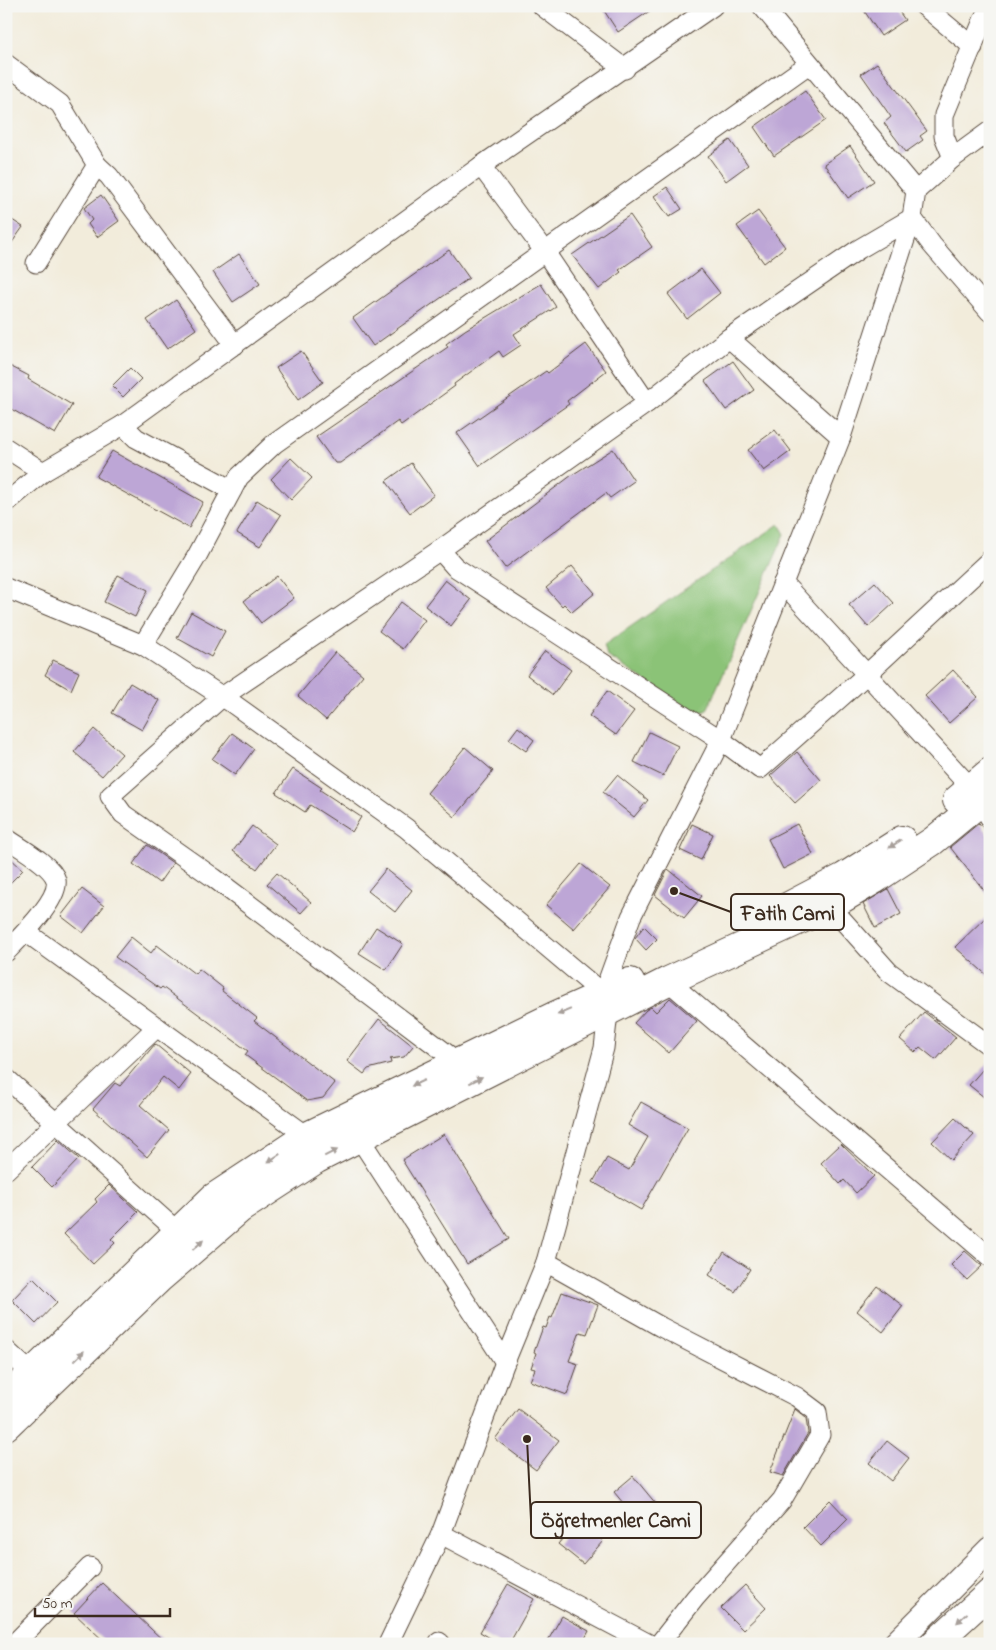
<svg xmlns="http://www.w3.org/2000/svg" width="996" height="1650" font-family="'Indie Flower',sans-serif">
  <rect width="100%" height="100%" fill="#f6f6f2"/>
  <filter id="ink" filterUnits="userSpaceOnUse"><feTurbulence type="fractalNoise" baseFrequency=".02" numOctaves="2"/><feDisplacementMap in="SourceGraphic" scale="10" xChannelSelector="R" yChannelSelector="G"/><feConvolveMatrix kernelMatrix="1 2 1 2 8 2 1 2 1" color-interpolation-filters="sRGB"/></filter>
  <filter id="wash" filterUnits="userSpaceOnUse"><feTurbulence type="fractalNoise" baseFrequency=".0096" numOctaves="4" result="noise"/><feDisplacementMap in="SourceGraphic" scale="20" xChannelSelector="R" yChannelSelector="G"/><feGaussianBlur stdDeviation="1.12" result="paint"/><feColorMatrix in="noise" values="0 0 0 0 0 0 0 0 0 0 0 0 0 0 0 0 0 1.4 0 .05"/><feComposite in="paint" operator="in"/></filter>
  <g filter="url(#wash)">
    <rect width="100%" height="100%" fill="#f2ecdb"/>
    <polygon fill="#8bc377" stroke="#63764a" points="779,524 785,534 707,710 697,714 607,656 604,645"/>
    <g id="blocks">
      <g fill="#bda6d6">
        <polygon points="601,6 657,6 618,32"/>
        <polygon points="861,6 895,6 905,20 881,36"/>
        <polygon points="877,63 927,131 920,136 923,140 906,152 884,123 891,117 861,74"/>
        <polygon points="805,91 826,120 774,156 754,127"/>
        <polygon points="730,140 748,165 726,181 708,156"/>
        <polygon points="850,146 874,181 848,198 824,164"/>
        <polygon points="667,187 682,209 669,217 654,196"/>
        <polygon points="101,195 119,221 97,237 88,224 92,220 84,208"/>
        <polygon points="758,211 785,247 764,263 737,226"/>
        <polygon points="630,215 652,247 619,270 621,272 599,289 572,255"/>
        <polygon points="6,216 23,227 6,251"/>
        <polygon points="449,250 469,278 373,346 353,318"/>
        <polygon points="239,254 260,284 233,302 213,272"/>
        <polygon points="701,269 720,293 687,319 668,294"/>
        <polygon points="541,284 556,307 514,334 521,345 503,357 499,351 454,384 455,386 401,425 398,421 340,463 335,463 316,437 448,347 446,344 465,330"/>
        <polygon points="176,300 196,329 167,349 147,320"/>
        <polygon points="586,344 606,371 567,401 569,404 480,466 457,433 546,371 548,373"/>
        <polygon points="301,351 323,382 298,400 276,368"/>
        <polygon points="733,361 754,390 726,410 705,381"/>
        <polygon points="6,364 29,376 28,379 72,405 55,434 6,406"/>
        <polygon points="130,368 141,379 123,397 112,386"/>
        <polygon points="775,430 791,451 764,471 748,450"/>
        <polygon points="613,449 634,481 610,498 606,493 505,568 485,541 572,475"/>
        <polygon points="112,451 203,502 189,528 96,477"/>
        <polygon points="291,458 312,478 291,500 271,479"/>
        <polygon points="411,463 434,495 410,513 386,481"/>
        <polygon points="257,500 281,515 260,547 237,533"/>
        <polygon points="572,566 595,593 572,612 564,604 562,606 546,588"/>
        <polygon points="118,575 148,590 135,617 104,602"/>
        <polygon points="277,576 294,598 261,623 244,601"/>
        <polygon points="445,580 471,600 451,626 425,606"/>
        <polygon points="875,582 894,603 868,627 849,605"/>
        <polygon points="401,602 425,620 403,649 379,631"/>
        <polygon points="191,612 225,631 211,657 177,638"/>
        <polygon points="545,651 571,670 553,695 527,675"/>
        <polygon points="335,652 363,675 326,720 298,696"/>
        <polygon points="53,660 79,672 71,690 45,675"/>
        <polygon points="953,670 978,697 949,723 925,696"/>
        <polygon points="130,683 159,700 142,730 112,713"/>
        <polygon points="607,691 634,711 616,735 589,716"/>
        <polygon points="518,727 534,740 526,751 509,739"/>
        <polygon points="94,729 122,754 102,776 74,752"/>
        <polygon points="649,732 678,746 663,776 634,762"/>
        <polygon points="232,733 254,749 235,775 212,759"/>
        <polygon points="465,747 493,771 455,817 427,793"/>
        <polygon points="797,752 821,780 795,803 770,776"/>
        <polygon points="293,769 322,788 320,790 361,817 352,832 310,805 305,812 276,793"/>
        <polygon points="617,775 648,800 634,817 603,792"/>
        <polygon points="979,823 990,837 990,898 950,847"/>
        <polygon points="692,824 713,834 701,860 680,850"/>
        <polygon points="797,824 813,854 783,869 768,839"/>
        <polygon points="252,826 276,844 257,869 233,851"/>
        <polygon points="147,845 173,863 159,883 133,864"/>
        <polygon points="6,854 23,870 6,887"/>
        <polygon points="581,864 610,887 574,929 546,905"/>
        <polygon points="386,869 412,890 395,912 368,891"/>
        <polygon points="668,869 702,896 684,918 655,895"/>
        <polygon points="277,873 311,902 301,913 267,884"/>
        <polygon points="82,889 104,906 83,933 61,916"/>
        <polygon points="888,889 901,914 875,928 863,904"/>
        <polygon points="990,913 990,978 955,947"/>
        <polygon points="644,926 657,939 646,950 635,938"/>
        <polygon points="376,927 403,944 386,970 359,953"/>
        <polygon points="131,937 151,953 157,945 195,974 199,969 223,988 222,991 257,1018 254,1021 335,1083 323,1098 307,1101 245,1055 248,1051 201,1016 162,987 160,989 115,957"/>
        <polygon points="670,998 697,1021 669,1053 634,1023 646,1010 651,1007 656,1012"/>
        <polygon points="924,1012 956,1037 936,1060 920,1047 915,1052 900,1039"/>
        <polygon points="379,1019 413,1046 404,1057 390,1059 391,1063 368,1069 364,1074 347,1061"/>
        <polygon points="155,1044 191,1074 179,1090 163,1077 140,1105 169,1130 147,1157 93,1109 115,1083 120,1086"/>
        <polygon points="990,1061 990,1102 969,1085"/>
        <polygon points="641,1102 688,1128 641,1210 593,1182 607,1158 629,1170 648,1137 628,1125"/>
        <polygon points="955,1118 974,1135 951,1160 932,1142"/>
        <polygon points="444,1134 509,1239 467,1264 402,1160"/>
        <polygon points="58,1140 79,1159 52,1187 32,1167"/>
        <polygon points="841,1144 874,1176 856,1193 844,1180 840,1184 821,1163"/>
        <polygon points="109,1185 138,1212 111,1239 115,1243 93,1264 64,1234 97,1202 95,1199"/>
        <polygon points="965,1251 982,1266 967,1280 951,1265"/>
        <polygon points="724,1252 750,1269 735,1292 709,1275"/>
        <polygon points="33,1278 57,1302 36,1324 12,1300"/>
        <polygon points="877,1286 903,1306 883,1332 857,1311"/>
        <polygon points="562,1292 598,1305 587,1334 580,1332 569,1361 578,1364 567,1395 530,1381 535,1369 531,1368 536,1353 534,1352 543,1327 546,1328 550,1317 552,1318"/>
        <polygon points="518,1409 559,1440 536,1470 495,1439"/>
        <polygon points="795,1409 806,1418 808,1433 783,1476 770,1472"/>
        <polygon points="887,1441 909,1458 891,1481 869,1463"/>
        <polygon points="633,1476 657,1505 638,1521 614,1492"/>
        <polygon points="830,1500 848,1519 821,1546 803,1527"/>
        <polygon points="578,1520 603,1541 583,1564 558,1544"/>
        <polygon points="102,1583 167,1644 107,1644 74,1613"/>
        <polygon points="508,1584 534,1599 509,1644 500,1644 480,1632"/>
        <polygon points="745,1585 766,1608 743,1630 721,1608"/>
        <polygon points="562,1616 589,1631 582,1644 546,1644"/>
      </g>
    </g>
  </g>
  <g filter="url(#ink)">
    <use href="#blocks" fill-opacity="0" stroke="#56473a" stroke-width="1"/>
    <g fill="none" stroke-linecap="round" stroke-linejoin="round">
      <defs>
        <g id="minor">
          <polyline points="542,6 625,69"/>
          <polyline points="762,6 916,191"/>
          <polyline points="924,6 973,47"/>
          <polyline points="6,64 60,104 97,165 109,176 235,345"/>
          <polyline points="953,158 944,136 944,115 989,6"/>
          <polyline points="481,166 545,252 647,403"/>
          <polyline points="36,263 97,165"/>
          <polyline points="990,312 932,245 912,218 859,249 729,338 647,403 440,550 455,567 721,740 760,769 866,675 990,560"/>
          <polyline points="729,338 841,437"/>
          <polyline points="123,425 136,438 232,490"/>
          <polyline points="6,448 43,472"/>
          <polyline points="6,503 43,472 123,425 481,166 713,6"/>
          <polyline points="440,550 222,697 110,796 123,814 214,878 459,1063"/>
          <polyline points="783,583 971,788 990,818"/>
          <polyline points="6,588 143,645 232,703 406,828 603,994 608,1013 604,1048 546,1262 505,1362 441,1534 388,1644"/>
          <polyline points="143,645 197,556 239,477 274,444 809,64"/>
          <path d="M6,838C19,847 52,865 56,880C60,899 19,939 6,952"/>
          <polyline points="830,906 889,972 990,1046"/>
          <polyline points="26,932 307,1136"/>
          <polyline points="668,981 990,1257"/>
          <polyline points="603,994 631,917 721,740 841,437 912,218 916,191 953,158 990,131"/>
          <polyline points="6,1078 178,1232"/>
          <polyline points="360,1139 505,1362"/>
          <polyline points="6,1170 157,1027"/>
          <polyline points="546,1262 661,1327 797,1397 817,1412 820,1435 782,1500 695,1598 659,1644"/>
          <polyline points="6,1350 40,1381"/>
          <polyline points="441,1534 649,1644"/>
          <polyline points="439,1642 441,1644"/>
          <polyline points="14,1644 90,1567"/>
        </g>
        <polyline id="tertiary" points="895,1644 990,1549"/>
        <g id="secondary">
          <polyline points="957,800 990,772"/>
          <polyline points="764,919 844,877 902,840"/>
          <polyline points="6,1398 213,1198 307,1136 554,1016 630,982"/>
          <polyline points="6,1426 159,1279 240,1209 317,1159 668,981 830,906 874,880 933,841 990,794"/>
        </g>
        <polyline id="trunk" points="934,1644 990,1593"/>
      </defs>
      <use href="#minor" stroke="#56473a" stroke-width="21"/>
      <use href="#tertiary" stroke="#56473a" stroke-width="26"/>
      <use href="#secondary" stroke="#56473a" stroke-width="30"/>
      <use href="#trunk" stroke="#56473a" stroke-width="30"/>
      <use href="#minor" stroke="#fff" stroke-width="19"/>
      <use href="#tertiary" stroke="#fff" stroke-width="24"/>
      <use href="#secondary" stroke="#fff" stroke-width="28"/>
      <use href="#trunk" stroke="#fff" stroke-width="28"/>
    </g>
    <defs><path id="oneway-solid" d="M-6-.8H1V-3.2L6.5 0L1 3.2V.8H-6Z" transform="scale(1.25)"/></defs>
    <g fill="#a79f9a">
      <use href="#oneway-solid" transform="translate(895 844) rotate(147)"/>
      <use href="#oneway-solid" transform="translate(564 1012) rotate(157)"/>
      <use href="#oneway-solid" transform="translate(476 1080) rotate(-27)"/>
      <use href="#oneway-solid" transform="translate(418 1083) rotate(155)"/>
      <use href="#oneway-solid" transform="translate(331 1153) rotate(-26)"/>
      <use href="#oneway-solid" transform="translate(274 1158) rotate(146)"/>
      <use href="#oneway-solid" transform="translate(198 1245) rotate(-42)"/>
      <use href="#oneway-solid" transform="translate(79 1356) rotate(-44)"/>
      <use href="#oneway-solid" transform="translate(962 1618) rotate(137)"/>
    </g>
  </g>
  <path fill="none" stroke="#3b2a1e" stroke-width="2" d="M674 891L731 912M527 1439L531 1520"/>
  <g fill="#3b2a1e" stroke="#f6f6f2" stroke-width="2">
    <circle cx="674" cy="891" r="5"/>
    <circle cx="527" cy="1439" r="5"/>
  </g>
  <g fill="#f6f6f2" stroke="#3b2a1e" stroke-width="2">
    <rect x="731" y="894" width="113" height="36" rx="5"/>
    <rect x="531" y="1502" width="170" height="36" rx="5"/>
  </g>
  <g font-size="21" text-anchor="middle" font-weight="bold" fill="#3b2a1e">
    <text x="788" y="920">Fatih Cami</text>
    <text x="616" y="1527">Öğretmenler Cami</text>
  </g>
  <rect width="996" height="1650" fill="none" stroke="#f6f6f2" stroke-width="25"/>
  <path d="M35 1608v8h135v-8" fill="none" stroke="#3b2a1e" stroke-width="2.5"/>
  <text x="42" y="1608" font-size="15" fill="#3b2a1e" stroke="#f6f6f2" stroke-width="4" paint-order="stroke">50 m</text>
</svg>
